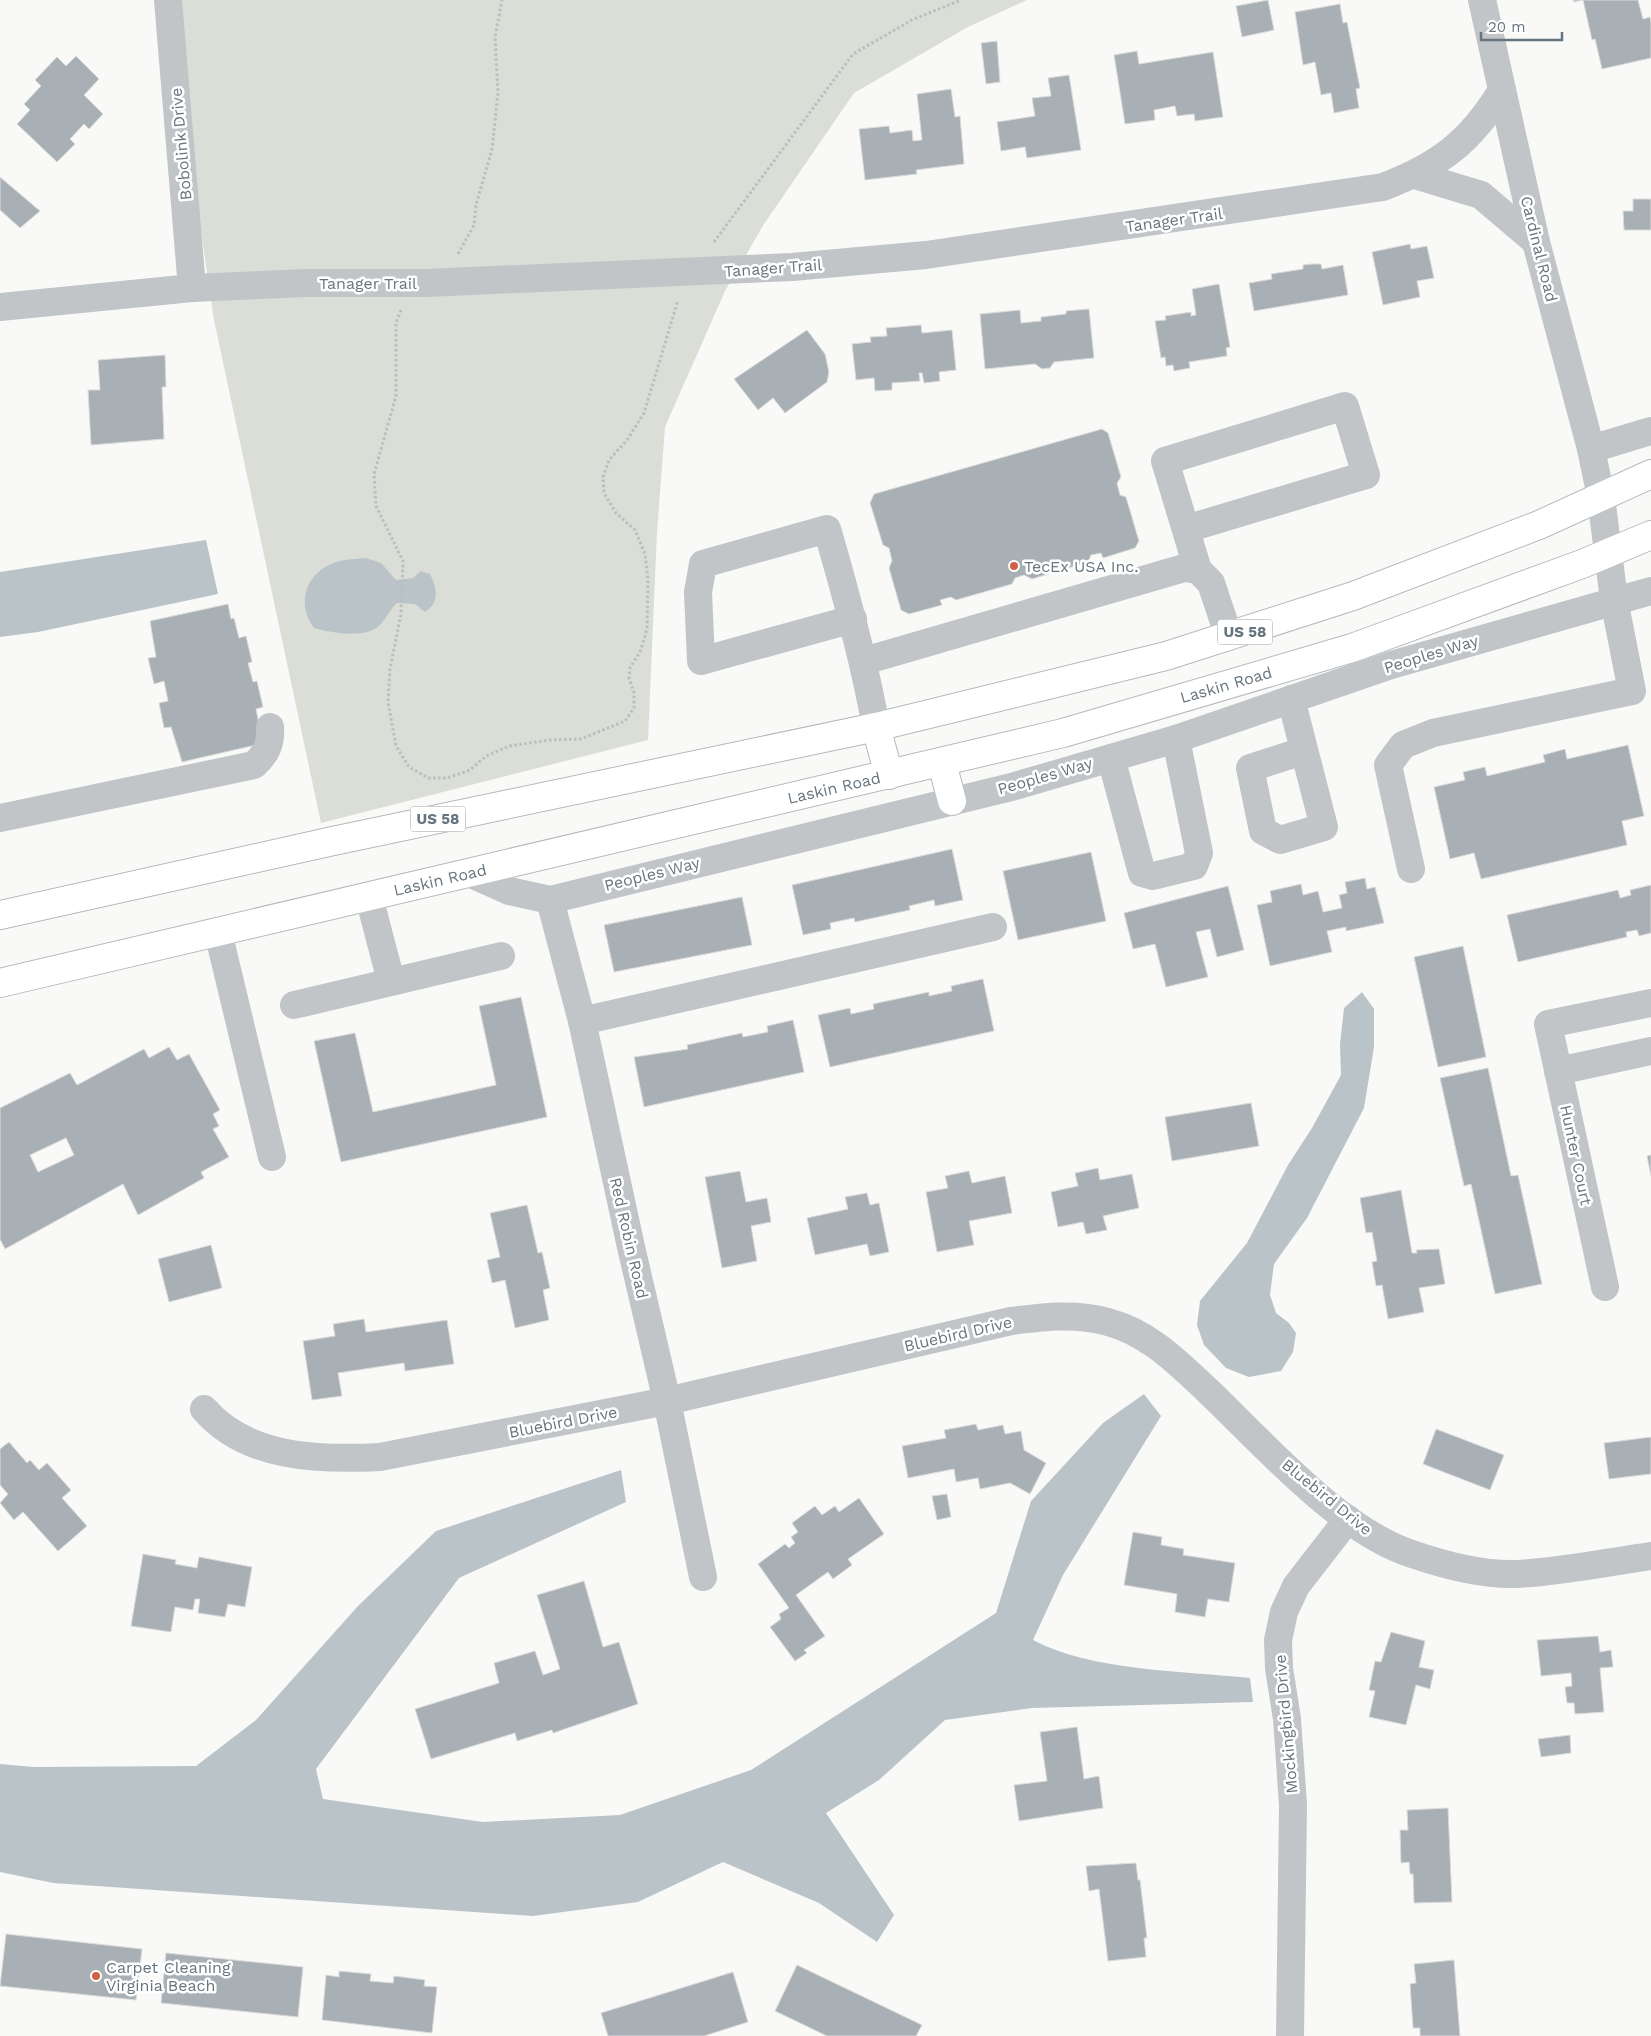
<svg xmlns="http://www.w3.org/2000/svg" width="1651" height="2036" font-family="'Work Sans',sans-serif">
  <rect width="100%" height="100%" fill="#f9f9f8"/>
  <polygon fill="#daded7" points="179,0 1027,0 968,27 854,93 764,224 725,291 665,427 657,532 648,740 321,823 214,320 198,211"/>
  <g fill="#bac4c8">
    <polygon points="206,540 218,594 38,632 0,637 0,572"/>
    <path d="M366,558L381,563L396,580L413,578L421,571L430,574C437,588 440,603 425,612L415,604L397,603C389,610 387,618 380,625C367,639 331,633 314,628C297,605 304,576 331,564C342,559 355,559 366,558Z"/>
    <polygon points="1362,992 1374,1009 1374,1047 1364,1108 1307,1218 1274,1264 1270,1295 1276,1313 1289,1323 1296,1333 1293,1352 1281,1371 1249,1377 1226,1368 1204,1345 1197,1325 1200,1301 1247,1243 1288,1165 1312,1128 1341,1075 1340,1044 1344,1008"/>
    <path d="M1144,1394L1161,1416L1063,1575L1033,1640C1091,1671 1184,1671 1250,1678L1253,1702L1032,1708L945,1720L879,1780L826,1813L894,1915L877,1942L819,1903L723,1862L638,1902L533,1916L53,1883L0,1872V1764L34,1767L196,1766L256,1720L358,1606L436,1531L621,1470L626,1502L459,1578L316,1769L323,1799L483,1822L620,1815L751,1770L996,1613L1031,1501L1103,1423Z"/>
  </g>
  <g fill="#a9b0b5" stroke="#dbdbda" fill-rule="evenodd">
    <polygon points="1268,0 1274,30 1242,37 1236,6"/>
    <polygon points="1573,0 1638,0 1643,19 1650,17 1651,23 1651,58 1602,69 1595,39 1592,40 1583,0 1574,2"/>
    <polygon points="1340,4 1343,23 1347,22 1360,88 1356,89 1359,108 1334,113 1331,93 1321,95 1315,62 1303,65 1295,12"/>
    <polygon points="997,41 1000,82 986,84 981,43"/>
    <polygon points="1137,51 1139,64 1213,52 1223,117 1195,121 1194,114 1177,116 1175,106 1154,110 1155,120 1125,124 1114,55"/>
    <polygon points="76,56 99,79 84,95 103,114 89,129 84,124 70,139 75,144 57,162 17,124 30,110 24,104 41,86 35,80 57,57 66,66"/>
    <polygon points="1069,75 1081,150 1027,158 1025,147 1001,151 997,122 1035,116 1032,98 1051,96 1048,78"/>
    <polygon points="951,89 955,117 960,116 964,164 916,170 917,174 865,180 859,129 889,126 890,133 912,130 913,141 922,140 917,94"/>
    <polygon points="0,177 40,211 20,228 0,210"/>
    <polygon points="1633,199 1651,199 1651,230 1624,230 1623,211 1633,211"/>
    <polygon points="1410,244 1411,249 1427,246 1434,278 1417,281 1420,297 1383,305 1372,252"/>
    <polygon points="1312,264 1321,264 1322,269 1343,265 1348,295 1254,311 1249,283 1272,279 1271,274 1303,269 1303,265"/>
    <polygon points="1219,284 1230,347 1226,348 1227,356 1189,362 1190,368 1174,371 1173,365 1166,366 1165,357 1161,358 1155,321 1166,320 1165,316 1191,312 1191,316 1196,315 1192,289"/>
    <polygon points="1089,309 1094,358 1054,362 1050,368 1042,369 1035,364 985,369 980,314 1020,310 1021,323 1041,321 1041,317 1066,314 1066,311"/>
    <polygon points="921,325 922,333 952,330 956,370 939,372 940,381 924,383 922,373 919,373 920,381 892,383 892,390 875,391 874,378 856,380 852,344 871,342 870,337 887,336 886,328"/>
    <polygon points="807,330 825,354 829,372 827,382 785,413 773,398 758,410 734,379"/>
    <polygon points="165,355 166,387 162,387 164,439 91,445 88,390 100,390 98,360"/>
    <polygon points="1102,429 1108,433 1121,477 1117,483 1120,495 1126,497 1139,541 1135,548 1103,558 1101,553 1091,555 1088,562 1032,579 1024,575 1015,578 1012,584 956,600 951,597 940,600 942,605 909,614 901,610 889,568 892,561 889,548 883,545 870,503 874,494"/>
    <polygon points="228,604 231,619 234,618 239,638 246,636 252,662 248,663 253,682 257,681 263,707 256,709 260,729 260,744 182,762 171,727 164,728 159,703 168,701 164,681 154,684 148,658 156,657 150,621"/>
    <polygon points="1628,745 1644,816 1622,821 1627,845 1481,879 1474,853 1450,859 1434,787 1465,780 1463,772 1485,767 1487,776 1545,762 1543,755 1565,749 1567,759"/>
    <polygon points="952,849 963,900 935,906 934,900 909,906 910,910 855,922 854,918 830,923 831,929 803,935 792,885"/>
    <polygon points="1091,852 1106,921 1018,940 1003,871"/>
    <polygon points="1365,878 1367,889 1375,887 1384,923 1346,931 1346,927 1327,931 1332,952 1270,966 1257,905 1272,902 1270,891 1301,884 1303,895 1318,891 1323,912 1342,908 1339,895 1347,893 1345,882"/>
    <polygon points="1651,885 1651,933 1639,936 1637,930 1626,932 1627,937 1518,962 1507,915 1618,890 1620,898 1631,895 1630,890"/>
    <polygon points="1228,886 1244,950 1217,957 1210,929 1196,932 1208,977 1166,987 1155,944 1133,949 1124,913"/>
    <polygon points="742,897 752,945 614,972 604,925"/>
    <polygon points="1463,946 1486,1057 1438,1067 1414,957"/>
    <polygon points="983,979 994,1031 830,1067 818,1015 850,1008 851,1014 874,1009 873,1004 929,992 929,996 952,991 951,986"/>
    <polygon points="521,997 547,1117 341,1162 314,1041 355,1033 373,1112 496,1085 479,1006"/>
    <polygon points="793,1020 804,1072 644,1107 634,1057 688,1049 687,1045 742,1033 743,1037 768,1032 767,1026"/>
    <path d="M169,1047L177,1060L189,1054L220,1110L213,1114L219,1126L213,1129L229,1157L201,1172L204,1178L138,1215L123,1184L5,1249L0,1239V1108L70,1073L77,1085L144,1049L149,1058ZM66,1138L74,1155L38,1172L30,1155Z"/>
    <polygon points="1488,1068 1511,1176 1518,1175 1542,1284 1495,1294 1471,1184 1464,1186 1440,1078"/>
    <polygon points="1251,1103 1259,1146 1172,1161 1165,1117"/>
    <polygon points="1651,1155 1651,1176 1647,1156"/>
    <polygon points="1098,1168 1100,1180 1132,1174 1139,1208 1103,1216 1107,1230 1086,1234 1083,1222 1058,1227 1051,1192 1078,1186 1075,1173"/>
    <polygon points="740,1171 746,1202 767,1198 771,1222 751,1226 757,1261 722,1268 705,1177"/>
    <polygon points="969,1171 972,1183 1005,1176 1012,1213 969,1221 974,1245 937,1252 926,1192 948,1188 945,1176"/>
    <polygon points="1401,1190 1412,1253 1417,1253 1416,1250 1439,1249 1445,1284 1419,1288 1424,1312 1388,1319 1382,1285 1376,1286 1372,1262 1377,1261 1372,1232 1366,1233 1360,1198"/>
    <polygon points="867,1193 870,1205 879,1203 889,1252 870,1256 867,1244 815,1255 807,1218 848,1209 845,1197"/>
    <polygon points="527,1205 538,1253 542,1252 550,1288 543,1290 549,1320 515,1328 505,1280 492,1283 487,1260 500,1257 490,1213"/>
    <polygon points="211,1245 222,1288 169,1302 158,1259"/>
    <polygon points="364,1319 366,1332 447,1320 454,1364 405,1371 404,1363 338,1373 342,1396 312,1400 303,1341 335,1336 333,1324"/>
    <polygon points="976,1424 978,1430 1003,1425 1005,1434 1021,1431 1024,1450 1046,1463 1030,1494 1010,1483 980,1489 978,1478 956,1482 954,1469 908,1478 902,1446 946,1438 944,1430"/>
    <polygon points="1436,1429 1504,1455 1490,1490 1423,1464"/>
    <polygon points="1651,1437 1651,1474 1609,1479 1604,1443"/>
    <polygon points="9,1442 27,1463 30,1460 39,1470 47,1463 71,1490 62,1498 87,1526 58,1551 23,1512 14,1520 0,1503 8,1494 0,1485 0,1449"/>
    <polygon points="947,1494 951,1517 937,1520 932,1496"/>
    <polygon points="859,1498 884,1534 848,1559 852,1565 833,1579 828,1572 796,1595 825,1636 804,1650 807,1653 795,1661 770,1627 781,1619 779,1614 789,1608 758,1564 785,1544 789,1548 795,1543 791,1537 798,1532 792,1523 815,1506 822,1515 835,1506 839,1512"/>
    <polygon points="1133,1532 1162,1537 1161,1545 1184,1549 1183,1555 1235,1563 1229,1602 1208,1599 1205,1617 1175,1612 1177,1594 1124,1585"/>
    <polygon points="143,1554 176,1560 175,1564 197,1568 199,1557 252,1567 245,1607 228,1604 225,1617 198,1613 200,1599 195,1599 193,1610 175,1607 171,1632 131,1626"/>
    <polygon points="584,1581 603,1647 619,1642 638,1704 553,1733 552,1730 517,1741 515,1733 431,1759 415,1709 499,1683 494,1663 535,1651 543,1675 560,1669 537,1595"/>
    <polygon points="1391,1632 1425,1641 1419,1667 1434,1670 1430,1689 1416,1685 1406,1725 1369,1717 1375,1691 1369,1690 1375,1661 1381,1662"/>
    <polygon points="1598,1636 1600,1652 1611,1650 1613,1667 1600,1668 1604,1712 1575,1714 1574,1703 1567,1703 1565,1687 1572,1686 1571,1673 1541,1676 1537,1640"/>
    <polygon points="1077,1727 1084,1779 1099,1776 1103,1808 1019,1821 1014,1785 1047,1781 1040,1732"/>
    <polygon points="1570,1735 1571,1753 1541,1757 1538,1739"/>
    <polygon points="1448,1808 1452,1902 1414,1903 1413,1874 1410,1874 1409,1862 1401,1863 1400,1830 1408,1830 1407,1810"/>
    <polygon points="1136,1863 1138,1880 1140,1880 1147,1938 1144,1938 1146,1957 1108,1961 1099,1889 1089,1891 1086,1866"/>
    <polygon points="6,1934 142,1949 136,2000 0,1986"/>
    <polygon points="166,1953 303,1967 298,2017 161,2003"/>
    <polygon points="1454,1960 1460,2036 1420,2036 1420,2028 1413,2028 1410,1984 1416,1983 1414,1964"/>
    <polygon points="797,1965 922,2025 916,2036 827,2036 775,2011"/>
    <polygon points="339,1971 371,1974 370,1981 393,1983 394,1976 425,1980 424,1986 437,1987 432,2033 322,2020 326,1975 339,1977"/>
    <polygon points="733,1972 748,2022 704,2036 608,2036 601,2013"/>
  </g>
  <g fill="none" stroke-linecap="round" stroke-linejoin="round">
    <defs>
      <g id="major">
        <polyline points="876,727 889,775"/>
        <polyline points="942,763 952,801"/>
        <polyline points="0,915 333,841 876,727 1166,656 1353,596 1539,525 1651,474"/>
        <polyline points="0,983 1063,733 1352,648 1582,564 1651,535"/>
      </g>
    </defs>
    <use href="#major" stroke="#b5b9bc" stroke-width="30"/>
    <g stroke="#bbbec0" stroke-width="3" stroke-dasharray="2.5 2.5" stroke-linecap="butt">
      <polyline points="714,242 853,54 912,20 961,0"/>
      <polyline points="458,254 474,225 476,205 492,149 498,93 495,37 502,0"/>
      <polyline points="401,310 396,323 396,396 374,474 376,506 403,561 401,614 390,669 388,702 396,746 409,767 428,778 447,778 470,770 486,756 509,746 550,740 581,739 625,721 634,708 634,693 629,678 630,668 640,652 647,629 648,579 645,554 635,530 616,513 604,493 603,477 609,460 627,440 644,413 678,300"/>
    </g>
    <g stroke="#c1c5c8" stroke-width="28">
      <polyline points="168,0 192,288"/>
      <polyline points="1415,175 1481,195 1536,242"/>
      <path d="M0,307L192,288L305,283H426L792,267L926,255L1383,187C1438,166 1471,142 1502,90"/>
      <polyline points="1591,449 1651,431"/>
      <polyline points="1186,529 1366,475 1345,406 1165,461 1198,570"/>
      <path d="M853,619L701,661L698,592L703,564L827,529C846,594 864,659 876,727"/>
      <polyline points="864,661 1184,568 1198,570 1211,583 1229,637"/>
      <polyline points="1291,699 1324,827 1280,840 1263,831 1250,768 1303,751"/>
      <polyline points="1111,758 1142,873 1153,876 1194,866 1199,853 1176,739"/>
      <path d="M0,818L254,765C267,753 271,744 270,727"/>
      <polyline points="1411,869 1388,765 1403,745 1433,733 1632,691 1614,600 1601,497 1591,449 1536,242 1482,0"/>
      <polyline points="469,873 509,891 550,900 1015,786 1176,739 1391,665 1651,591"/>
      <polyline points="369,897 391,981"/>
      <polyline points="550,900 582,1021 631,1247 667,1401 703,1577"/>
      <polyline points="218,932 272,1157"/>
      <polyline points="294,1005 501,956"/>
      <polyline points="582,1021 993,927"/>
      <polyline points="1558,1071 1651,1051"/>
      <polyline points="1605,1287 1548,1024 1651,1003"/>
      <path d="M204,1409C247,1459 320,1460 380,1457L667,1401L1011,1321C1044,1317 1075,1313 1108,1322C1149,1333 1177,1362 1207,1390C1263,1443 1338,1530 1412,1554C1444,1565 1482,1575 1516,1574C1560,1572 1607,1562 1651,1556"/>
      <polyline points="1290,2036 1293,1805 1287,1719 1279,1668 1278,1640 1284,1612 1296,1586 1348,1519"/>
    </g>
    <use href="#major" stroke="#fff" stroke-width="28"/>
  </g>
  <g fill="#ce6043" stroke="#fff" stroke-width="2">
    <circle cx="1014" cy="566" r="5"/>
    <circle cx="96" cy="1976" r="5"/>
  </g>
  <g text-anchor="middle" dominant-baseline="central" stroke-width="5" stroke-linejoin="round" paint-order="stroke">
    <g fill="#fff" stroke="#959ea5" stroke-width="1">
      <rect x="1217.5" y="619.5" width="55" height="25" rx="4"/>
      <rect x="410.5" y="806.5" width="55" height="25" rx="4"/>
    </g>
    <g font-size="15" font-weight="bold" fill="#67757e">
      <text x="1245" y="632">US 58</text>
      <text x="438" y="819">US 58</text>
    </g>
    <g font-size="16" fill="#67757e" stroke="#fff">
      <text transform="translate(181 144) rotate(-95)">Bobolink Drive</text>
      <text transform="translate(1174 220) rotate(-8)">Tanager Trail</text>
      <text transform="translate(1539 249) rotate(76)">Cardinal Road</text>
      <text transform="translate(773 268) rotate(-4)">Tanager Trail</text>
      <text x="368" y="283">Tanager Trail</text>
      <text transform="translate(1431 654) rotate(-17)">Peoples Way</text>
      <text transform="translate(1226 685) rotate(-16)">Laskin Road</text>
      <text transform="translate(1045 776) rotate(-16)">Peoples Way</text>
      <text transform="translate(834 788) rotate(-13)">Laskin Road</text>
      <text transform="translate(652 874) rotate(-14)">Peoples Way</text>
      <text transform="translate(440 880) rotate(-13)">Laskin Road</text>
      <text transform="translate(1576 1155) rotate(78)">Hunter Court</text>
      <text transform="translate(629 1238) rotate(77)">Red Robin Road</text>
      <text transform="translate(958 1334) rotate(-13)">Bluebird Drive</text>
      <text transform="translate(563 1422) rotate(-11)">Bluebird Drive</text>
      <text transform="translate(1327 1497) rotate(39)">Bluebird Drive</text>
      <text transform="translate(1286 1724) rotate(-95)">Mockingbird Drive</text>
    </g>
    <g font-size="16" fill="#67757e" stroke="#fff" text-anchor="start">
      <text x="1024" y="566">TecEx USA Inc.</text>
      <text x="106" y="1967">Carpet Cleaning<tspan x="106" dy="18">Virginia Beach</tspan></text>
    </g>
  </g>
  <path d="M1481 32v8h81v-8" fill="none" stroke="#67757e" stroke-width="2.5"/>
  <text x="1488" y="32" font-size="15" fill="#67757e" stroke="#ffffff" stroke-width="4" paint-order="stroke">20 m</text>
</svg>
